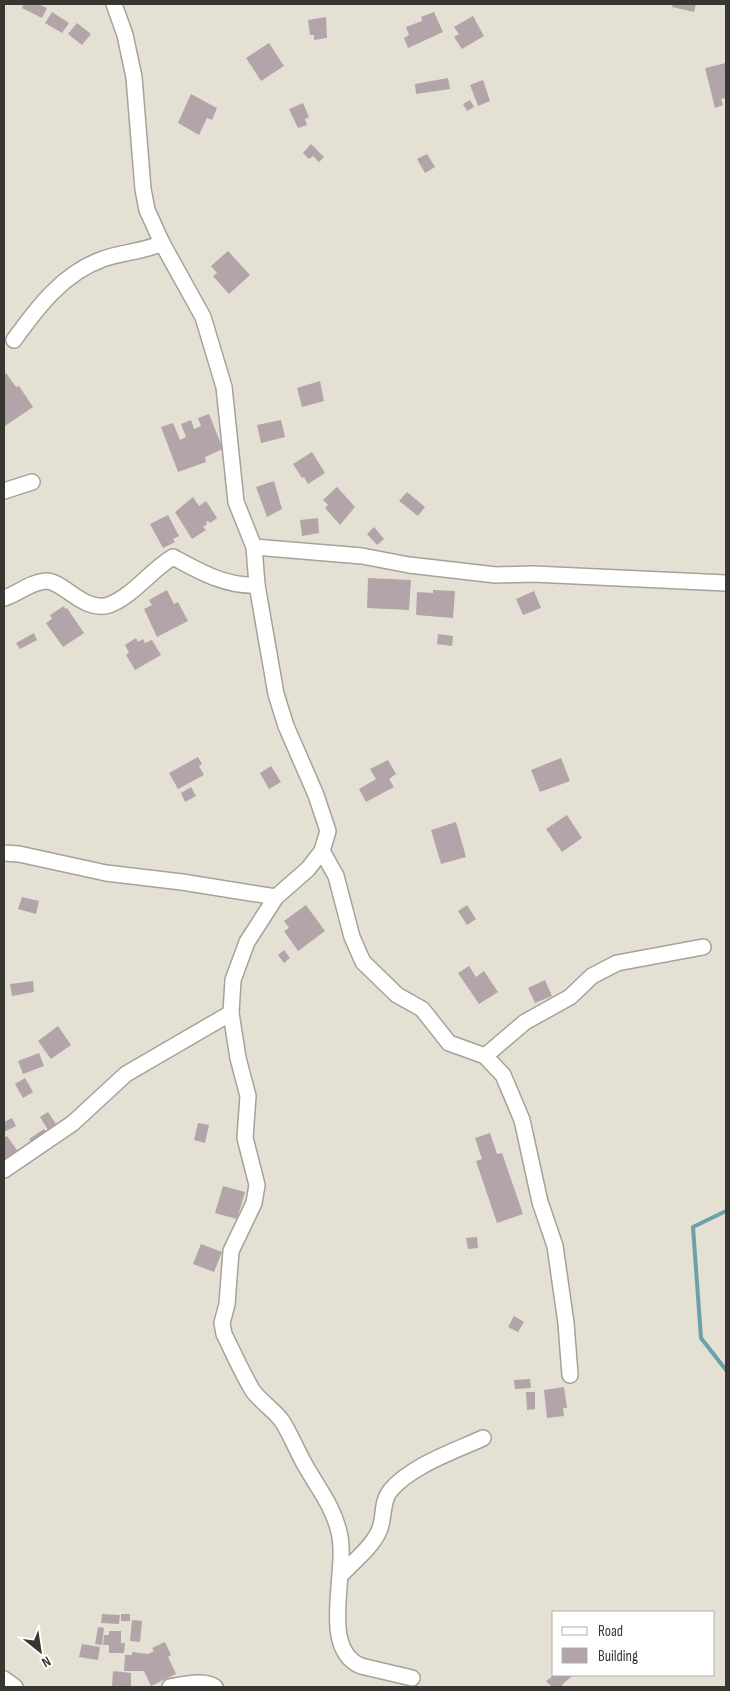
<svg xmlns="http://www.w3.org/2000/svg" width="730" height="1691" font-family="'Sofia Sans Condensed',sans-serif">
  <rect width="100%" height="100%" fill="#e5e0d4"/>
  <g fill="none" stroke-linecap="round" stroke-linejoin="round">
    <polyline stroke="#6da0a8" stroke-width="4" points="726,1211 693,1227 701,1338 726,1370"/>
  </g>
  <g fill="#b2a4a8">
    <polygon points="24,4 38,4 47,8 42,18 22,8"/>
    <polygon points="673,4 696,4 694,12 672,7"/>
    <polygon points="52,12 69,23 62,33 45,23"/>
    <polygon points="434,12 443,32 408,48 404,38 409,35 406,27 422,21 421,17"/>
    <polygon points="473,16 484,36 462,49 454,37 459,34 454,27"/>
    <polygon points="326,17 327,38 314,40 314,35 310,35 308,20"/>
    <polygon points="77,23 91,34 82,45 68,34"/>
    <polygon points="269,43 284,66 261,81 246,58"/>
    <polygon points="726,63 726,98 721,99 723,105 715,108 705,68"/>
    <polygon points="448,78 450,89 416,94 415,84"/>
    <polygon points="483,80 490,101 478,106 470,85"/>
    <polygon points="191,94 217,108 212,120 207,118 199,135 178,123"/>
    <polygon points="470,100 474,107 467,111 463,104"/>
    <polygon points="303,103 309,117 305,119 307,125 298,128 289,109"/>
    <polygon points="311,144 324,157 319,162 313,156 309,159 303,153"/>
    <polygon points="427,154 435,167 425,173 417,159"/>
    <polygon points="228,251 250,275 229,294 213,276 217,273 211,266"/>
    <polygon points="6,373 16,387 19,386 33,407 5,426 4,375"/>
    <polygon points="320,381 324,401 302,407 297,388"/>
    <polygon points="209,414 223,449 205,457 206,462 178,472 161,427 173,423 180,440 186,437 181,424 191,420 194,429 201,426 198,418"/>
    <polygon points="281,420 285,437 261,443 257,425"/>
    <polygon points="312,452 325,473 308,484 304,477 302,478 293,464"/>
    <polygon points="274,481 282,509 267,517 256,487"/>
    <polygon points="337,487 355,507 340,525 325,508 328,505 323,500"/>
    <polygon points="407,492 425,507 418,516 399,501"/>
    <polygon points="193,497 199,506 206,501 217,518 210,523 208,521 206,522 207,524 203,527 206,530 192,539 175,512"/>
    <polygon points="168,515 179,536 173,539 175,542 163,548 150,524"/>
    <polygon points="318,518 319,533 302,536 300,520"/>
    <polygon points="374,527 384,539 377,545 367,534"/>
    <polygon points="368,578 411,580 409,610 367,608"/>
    <polygon points="167,590 174,604 178,602 188,621 157,637 144,609 152,605 149,600"/>
    <polygon points="433,590 455,591 453,618 416,615 417,592 433,593"/>
    <polygon points="534,591 541,608 523,615 516,599"/>
    <polygon points="64,606 65,609 67,608 84,633 63,647 46,623 52,619 50,615"/>
    <polygon points="34,633 37,640 20,649 16,643"/>
    <polygon points="438,634 453,636 452,646 437,644"/>
    <polygon points="136,638 138,642 143,639 145,643 152,640 161,655 135,670 126,655 129,653 125,645"/>
    <polygon points="198,757 202,764 199,766 204,775 178,789 169,773"/>
    <polygon points="561,758 570,781 540,792 531,770"/>
    <polygon points="388,760 396,774 389,779 394,787 366,802 359,789 376,779 370,769"/>
    <polygon points="271,766 281,782 269,789 260,773"/>
    <polygon points="191,787 196,796 185,802 181,793"/>
    <polygon points="567,815 582,838 562,852 546,829"/>
    <polygon points="456,822 466,857 441,864 431,830"/>
    <polygon points="22,897 39,901 36,914 18,909"/>
    <polygon points="306,905 325,931 298,951 284,931 289,928 284,921"/>
    <polygon points="467,905 476,919 467,925 458,911"/>
    <polygon points="284,950 290,958 284,963 278,955"/>
    <polygon points="469,966 476,977 484,971 498,992 479,1004 458,973"/>
    <polygon points="545,980 552,996 535,1003 528,988"/>
    <polygon points="33,981 34,992 12,996 10,984"/>
    <polygon points="58,1026 71,1045 51,1059 38,1041"/>
    <polygon points="39,1053 44,1066 23,1074 18,1061"/>
    <polygon points="25,1078 33,1092 23,1098 15,1084"/>
    <polygon points="48,1112 56,1124 48,1130 40,1117"/>
    <polygon points="12,1118 16,1126 4,1132 4,1122"/>
    <polygon points="198,1123 209,1125 205,1143 194,1140"/>
    <polygon points="44,1129 48,1134 33,1144 29,1139"/>
    <polygon points="490,1133 497,1154 502,1153 523,1214 497,1223 476,1161 482,1159 475,1138"/>
    <polygon points="7,1136 19,1153 4,1163 4,1138"/>
    <polygon points="223,1186 245,1192 237,1219 215,1213"/>
    <polygon points="477,1237 478,1248 468,1249 466,1238"/>
    <polygon points="201,1244 222,1252 214,1272 193,1264"/>
    <polygon points="514,1316 524,1322 518,1332 508,1327"/>
    <polygon points="530,1379 531,1388 515,1389 514,1380"/>
    <polygon points="564,1387 567,1408 563,1408 564,1416 547,1418 544,1390"/>
    <polygon points="526,1392 535,1392 535,1409 527,1410"/>
    <polygon points="102,1614 120,1615 119,1624 101,1623"/>
    <rect x="121" y="1614" width="9" height="7"/>
    <polygon points="132,1620 142,1621 140,1642 130,1641"/>
    <polygon points="98,1627 104,1628 102,1645 95,1644"/>
    <polygon points="109,1631 121,1631 121,1643 125,1643 124,1653 109,1653 109,1645 103,1645 104,1635 109,1635"/>
    <polygon points="165,1642 171,1655 168,1657 176,1674 151,1686 144,1671 124,1671 125,1655 132,1655 132,1652 148,1654 154,1651 152,1648"/>
    <polygon points="82,1644 100,1647 98,1660 79,1657"/>
    <polygon points="113,1671 131,1673 131,1687 112,1687"/>
    <polygon points="554,1675 571,1675 572,1676 562,1685 565,1687 552,1687 546,1681"/>
  </g>
  <g fill="none" stroke-linecap="round" stroke-linejoin="round">
    <defs>
      <g id="minor">
        <path d="M114,4L125,35L134,77L143,189L147,210L162,243L203,317L224,387L236,502L254,547L257,585L276,694L286,726L316,795L328,831L322,851L308,869L276,897L247,942L233,980L231,1013L238,1058L248,1096L245,1138L257,1185L254,1203L231,1251L227,1304L222,1323L224,1334C233,1352 242,1373 253,1391C261,1402 274,1410 282,1421C291,1435 297,1451 305,1465C318,1488 333,1506 339,1532C349,1570 318,1648 361,1666L412,1678"/>
        <path d="M14,340C37,308 63,273 103,259C122,252 143,252 162,243"/>
        <polyline points="4,491 32,482"/>
        <polyline points="254,547 362,556 409,565 496,575 533,574 726,583"/>
        <path d="M4,598C18,594 30,582 46,581C64,581 84,613 109,605C133,596 151,570 173,557C199,571 226,587 257,585"/>
        <polyline points="322,851 336,876 352,937 363,962 397,995 422,1009 449,1043 485,1056 503,1075 522,1120 540,1202 555,1246 566,1323 570,1375"/>
        <polyline points="4,853 19,854 106,873 182,882 276,897"/>
        <polyline points="485,1056 525,1022 570,997 592,976 617,963 703,947"/>
        <polyline points="4,1170 73,1123 126,1074 231,1013"/>
        <path d="M342,1574C354,1561 372,1547 379,1531C385,1518 381,1502 390,1491C410,1466 455,1451 483,1438"/>
        <polyline points="4,1679 15,1687"/>
        <path d="M170,1687C182,1685 205,1679 215,1687"/>
      </g>
    </defs>
    <use href="#minor" stroke="#a7a297" stroke-width="18"/>
    <use href="#minor" stroke="#fff" stroke-width="15"/>
  </g>
  <rect width="730" height="1691" fill="none" stroke="#373631" stroke-width="10"/>
  <rect x="552" y="1611" width="162" height="65" fill="#ffffff" stroke="#afafad"/>
  <rect x="562" y="1627" width="25" height="8" fill="#ffffff" stroke="#afafad"/>
  <text x="598" y="1636" font-size="15" fill="#373631">Road</text>
  <rect x="562" y="1648" width="25" height="15" fill="#b2a4a8" stroke="#afafad"/>
  <text x="598" y="1661" font-size="15" fill="#373631">Building</text>
  <g transform="translate(40 1651) rotate(150)" stroke="#ffffff" stroke-width="4" paint-order="stroke">
  <path d="M0-4L9 19L0 12L-9 19Z" fill="#373631"/>
  <text y="-8" font-size="14" font-weight="bold" text-anchor="middle" fill="#373631">N</text>
  </g>
</svg>
